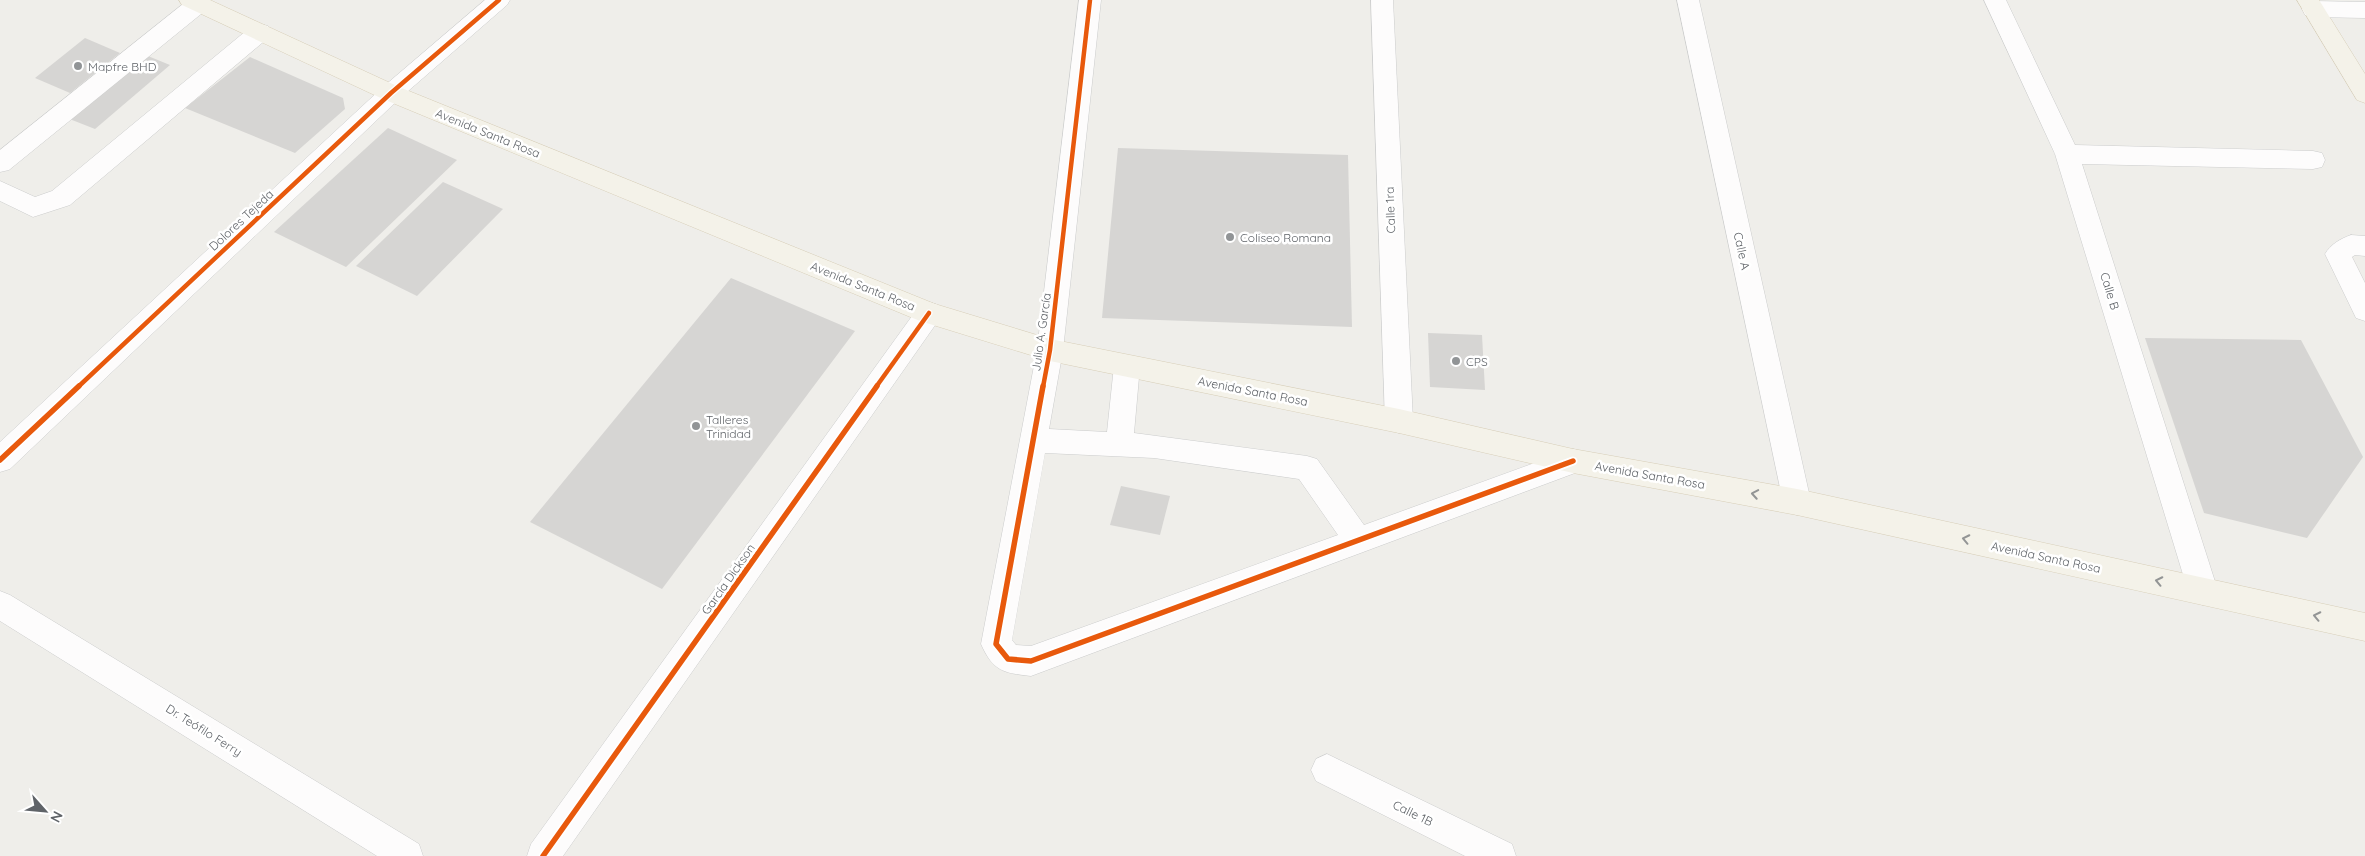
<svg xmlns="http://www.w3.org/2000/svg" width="2365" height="856" font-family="Quicksand,sans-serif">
  <rect width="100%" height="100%" fill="#efeeea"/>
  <g fill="#d6d5d3">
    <polygon points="85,38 120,53 70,93 35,78"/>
    <polygon points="143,54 170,65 95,129 67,118"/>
    <polygon points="250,57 343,98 345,109 295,153 185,108"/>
    <polygon points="388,128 457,160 346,267 274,232"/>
    <polygon points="1118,148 1348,155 1352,327 1102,318"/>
    <polygon points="443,182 503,209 417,296 356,266"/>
    <polygon points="731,278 855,331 662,589 530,522"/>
    <polygon points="1428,333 1482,335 1485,390 1430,387"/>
    <polygon points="2145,338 2301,340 2363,457 2307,538 2204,513"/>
    <polygon points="1121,486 1170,496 1160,535 1110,525"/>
  </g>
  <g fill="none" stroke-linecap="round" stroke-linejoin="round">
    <defs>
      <g id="minor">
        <polygon points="188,0 207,0 209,4 206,10 9,170 0,172 0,150"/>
        <polygon points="485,0 510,0 507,5 399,99 10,469 0,472 0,442 383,87"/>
        <path d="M1079,0H1101L1063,350L1049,429L1107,432L1114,366L1118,358L1127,355L1136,358L1140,366L1134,433L1307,456L1317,459L1364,525L1573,449L1583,452L1587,461L1583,470L1031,676C1003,673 993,671 981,644L1037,350ZM1045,453L1154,458L1299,479L1338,535L1031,646L1016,645L1012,640Z"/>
        <polygon points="1371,0 1393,0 1413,421 1409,429 1399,433 1389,429 1385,421"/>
        <polygon points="1677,0 1699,0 1811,502 1807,511 1797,515 1787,511 1783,502"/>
        <polygon points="1984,0 2006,0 2075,145 2313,151 2322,153 2325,160 2322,167 2313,169 2082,164 2218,591 2213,601 2203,605 2193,601 2188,591 2055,154"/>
        <polygon points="2313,1 2365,2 2365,18 2313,17 2305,15 2302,9 2305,3"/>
        <polygon points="260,24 268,26 271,32 268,38 70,205 33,217 0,201 0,181 35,197 52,191 252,26"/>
        <path d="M2351,235L2365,236V256L2355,255L2352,257L2365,283V321L2356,318L2325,254C2331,244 2340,239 2351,235Z"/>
        <polygon points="929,302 938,305 942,313 938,321 563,856 527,856 531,844 920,305"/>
        <polygon points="0,591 10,595 419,844 423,856 377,856 0,621"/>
        <polygon points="1327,754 1512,844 1516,856 1465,856 1316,781 1311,770 1316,759"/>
      </g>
      <g id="major">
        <polygon points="179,0 210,0 399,87 935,304 1050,339 1399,409 1573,449 1797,489 2365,613 2365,641 1797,515 1573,473 1399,433 1050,361 920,321 383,99 182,5"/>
        <polygon points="2297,0 2319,0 2365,74 2365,103 2357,100"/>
      </g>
    </defs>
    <use href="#minor" stroke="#cbcccc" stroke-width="1"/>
    <use href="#major" stroke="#d7ceb8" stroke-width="1"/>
    <use href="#minor" fill="#fdfcfc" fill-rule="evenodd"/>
    <use href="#major" fill="#f4f2e9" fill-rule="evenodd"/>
    <defs>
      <g id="cycleway-far1">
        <polyline points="78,387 391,93 499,0"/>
        <polyline points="876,387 929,313"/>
        <polyline points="1043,387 1050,350 1090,0"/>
      </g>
      <g id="cycleway">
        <polyline points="1043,386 996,644 1008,659 1031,661 1573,461"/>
        <polyline points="0,460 79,386"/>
        <polyline points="543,856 877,386"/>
      </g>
    </defs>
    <use href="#cycleway-far1" stroke="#fff" stroke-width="7"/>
    <use href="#cycleway" stroke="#fff" stroke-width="9"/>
    <use href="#cycleway-far1" stroke="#e8590c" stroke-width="4.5"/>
    <use href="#cycleway" stroke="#e8590c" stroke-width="5.5"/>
  </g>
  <defs><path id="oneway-chevron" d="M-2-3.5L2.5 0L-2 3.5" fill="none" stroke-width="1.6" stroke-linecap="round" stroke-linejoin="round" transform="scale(1.25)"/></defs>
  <g stroke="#939595">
    <use href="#oneway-chevron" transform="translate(1755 494) rotate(-170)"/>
    <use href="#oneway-chevron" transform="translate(1966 539) rotate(-168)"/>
    <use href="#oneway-chevron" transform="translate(2159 581) rotate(-168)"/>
    <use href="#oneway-chevron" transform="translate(2317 616) rotate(-168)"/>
  </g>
  <g fill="#919496" stroke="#fff" stroke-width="2">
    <circle cx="78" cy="66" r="5"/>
    <circle cx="1230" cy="237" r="5"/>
    <circle cx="1456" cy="361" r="5"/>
    <circle cx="696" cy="426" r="5"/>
  </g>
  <g text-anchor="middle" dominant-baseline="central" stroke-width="5" stroke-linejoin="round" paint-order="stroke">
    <g font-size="12" fill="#5f6368" stroke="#fff" text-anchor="start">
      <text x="88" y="66">Mapfre BHD</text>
      <text x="1240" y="237">Coliseo Romana</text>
      <text x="1466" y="361">CPS</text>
      <text x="706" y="419">Talleres<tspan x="706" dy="14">Trinidad</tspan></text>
    </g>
    <g font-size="12" fill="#5f6368" stroke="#fff">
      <text transform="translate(488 133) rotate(22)">Avenida Santa Rosa</text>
      <text transform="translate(1390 210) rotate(-92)">Calle 1ra</text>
      <text transform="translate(241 220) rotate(-43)">Dolores Tejeda</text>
      <text transform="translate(1742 251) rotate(78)">Calle A</text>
      <text transform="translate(863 286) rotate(22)">Avenida Santa Rosa</text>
      <text transform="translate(2110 291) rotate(73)">Calle B</text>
      <text transform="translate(1041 332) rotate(-82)">Julio A. García</text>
      <text transform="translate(1253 391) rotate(11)">Avenida Santa Rosa</text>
      <text transform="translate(1650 475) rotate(10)">Avenida Santa Rosa</text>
      <text transform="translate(2046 557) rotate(12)">Avenida Santa Rosa</text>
      <text transform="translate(728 579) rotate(-55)">García Dickson</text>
      <text transform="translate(204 730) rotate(32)">Dr. Teófilo Ferry</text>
      <text transform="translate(1413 813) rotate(26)">Calle 1B</text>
    </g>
  </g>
  <g transform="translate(45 811) rotate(117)" stroke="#ffffff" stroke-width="4" paint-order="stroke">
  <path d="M0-4L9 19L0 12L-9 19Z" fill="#5f6368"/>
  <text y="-8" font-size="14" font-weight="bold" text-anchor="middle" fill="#5f6368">N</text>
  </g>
</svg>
